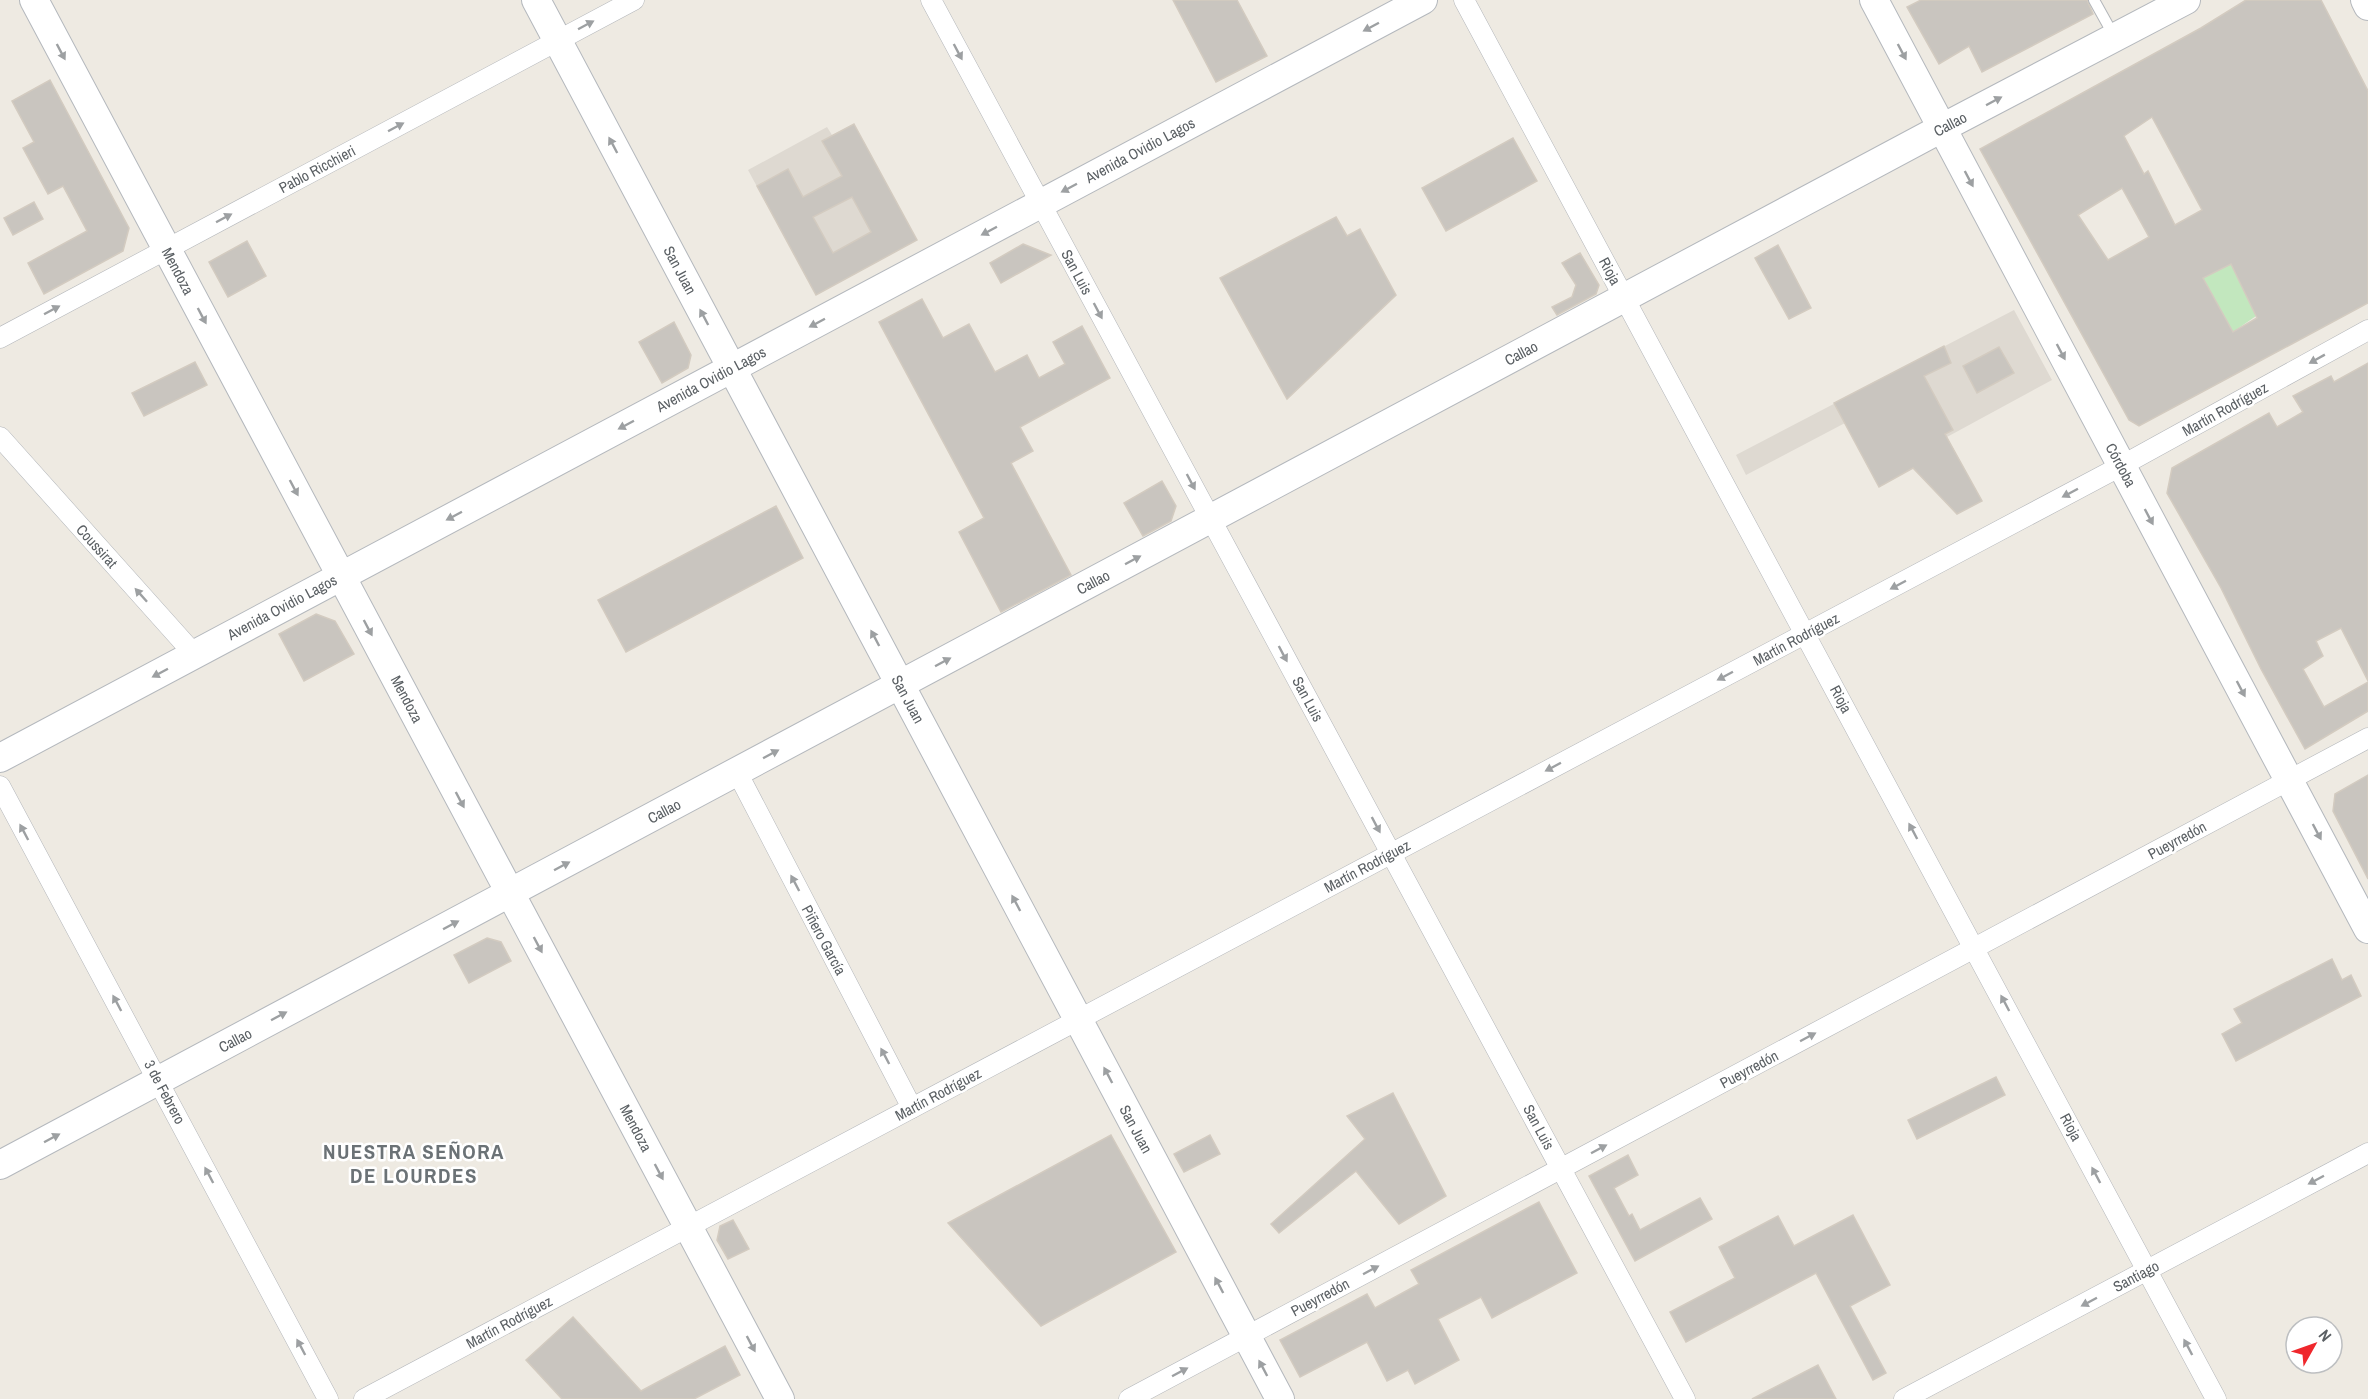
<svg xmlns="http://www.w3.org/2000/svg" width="2368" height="1399" font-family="'Archivo Narrow',sans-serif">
  <rect width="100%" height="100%" fill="#eeeae2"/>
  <g fill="#ded9d1">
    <polygon points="854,124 917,240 816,295 748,170 827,127 832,135"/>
    <polygon points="2014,310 2052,380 1947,437 1982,501 1957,514 1913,468 1879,487 1845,423 1746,475 1736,455"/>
  </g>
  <polygon fill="#c2e7be" points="2231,264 2256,316 2233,332 2203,278"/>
  <g fill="#c9c5bf" stroke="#d3cbc0" stroke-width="1.5" fill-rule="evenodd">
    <polygon points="1173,0 1237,0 1267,56 1216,82"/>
    <polygon points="1921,0 2087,0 2093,14 1982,72 1969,46 1939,64 1907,7"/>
    <path d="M2246,0H2321L2368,91V303L2139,426L2129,420L1980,149L2201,28ZM2152,117L2202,210L2175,225L2148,171L2144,174L2124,136ZM2122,188L2149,237L2108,260L2078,215ZM2231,264L2257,318L2233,332L2203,278Z"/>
    <polygon points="50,80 129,228 123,251 44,294 28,263 87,231 63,186 48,194 23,148 34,142 12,101"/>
    <path d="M854,124L917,240L816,295L757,186L788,169L803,197L842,176L822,141ZM852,197L871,232L833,253L813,217Z"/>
    <polygon points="1513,138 1537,181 1446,231 1422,188"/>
    <polygon points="34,202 43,219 13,235 4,218"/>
    <polygon points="1336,217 1347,236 1360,229 1396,295 1287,399 1220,278"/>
    <polygon points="247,241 266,276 228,297 209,262"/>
    <polygon points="1023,244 1051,255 1001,283 990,263"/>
    <polygon points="1778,245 1811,308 1789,319 1755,258"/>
    <polygon points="1580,253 1599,285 1596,294 1557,315 1552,307 1572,297 1576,285 1562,263"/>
    <polygon points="922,299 943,338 969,324 995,372 1027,355 1039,378 1065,364 1053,342 1082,326 1110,378 1020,427 1033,451 1011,463 1071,575 1001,612 959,532 984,518 879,322"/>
    <polygon points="674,322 691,355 688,368 662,383 639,342"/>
    <polygon points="1944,346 1951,363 1924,376 1953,430 1945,434 1982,501 1957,514 1913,468 1879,487 1834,403"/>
    <polygon points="1999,347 2014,373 1977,393 1963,366"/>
    <polygon points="195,362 207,385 144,416 132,393"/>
    <polygon points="2368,363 2368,681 2341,628 2316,641 2323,656 2303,669 2324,707 2368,682 2368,711 2305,749 2261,669 2221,588 2167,493 2172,468 2269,413 2277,427 2303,412 2293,396 2331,376 2334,382"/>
    <polygon points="1162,481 1176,506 1171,521 1143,536 1124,503"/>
    <polygon points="776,506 803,558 626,652 598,600"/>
    <polygon points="316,614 335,621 354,654 304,681 279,634"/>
    <polygon points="2368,775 2368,879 2333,811 2335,794"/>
    <polygon points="487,938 501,942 511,961 469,983 454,955"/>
    <polygon points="2332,959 2342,980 2351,975 2361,996 2236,1061 2222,1034 2242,1023 2234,1009"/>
    <polygon points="1996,1077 2005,1095 1917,1139 1908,1120"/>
    <polygon points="1393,1093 1446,1196 1399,1224 1356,1171 1279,1233 1271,1224 1365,1139 1347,1116"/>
    <polygon points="1111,1135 1176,1252 1041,1326 948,1223"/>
    <polygon points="1210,1135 1220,1154 1184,1172 1174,1154"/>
    <polygon points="1628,1155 1638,1175 1614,1188 1629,1216 1632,1214 1640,1230 1700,1198 1712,1219 1635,1261 1589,1176"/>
    <polygon points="1539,1202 1577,1273 1492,1318 1481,1297 1438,1319 1459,1360 1415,1384 1408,1370 1387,1381 1367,1342 1300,1377 1280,1340 1367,1294 1375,1308 1419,1284 1411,1270"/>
    <polygon points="1853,1215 1890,1285 1850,1306 1886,1373 1873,1380 1816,1273 1686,1342 1670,1312 1735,1278 1719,1247 1778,1216 1794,1246"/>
    <polygon points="733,1220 749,1249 728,1259 717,1240 720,1226"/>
    <polygon points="573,1317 641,1391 725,1346 740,1375 694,1399 562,1399 526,1360"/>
    <polygon points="1818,1365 1836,1399 1752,1399"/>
  </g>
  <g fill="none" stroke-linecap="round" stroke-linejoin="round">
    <defs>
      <polyline id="service" points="2094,0 2114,36"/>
      <g id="minor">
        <polyline points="931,0 1685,1399"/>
        <polyline points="1464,0 2216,1399"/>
        <polyline points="0,338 634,0"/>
        <polyline points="0,437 194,654"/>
        <polyline points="737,772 912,1108"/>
        <polyline points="0,786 328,1399"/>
        <polyline points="364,1399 2121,466 2368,330"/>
        <polyline points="1129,1399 2368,738"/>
        <polyline points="1904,1399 2368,1153"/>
      </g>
      <g id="secondary">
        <polyline points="34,0 780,1399"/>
        <polyline points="536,0 1280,1399"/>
        <polyline points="1874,0 2368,929"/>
        <polyline points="2365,0 2368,6"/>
        <polyline points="0,758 1423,0"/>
        <polyline points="0,1165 1942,128 2186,0"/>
      </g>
    </defs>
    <use href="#service" stroke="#b3b6ba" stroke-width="12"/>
    <use href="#minor" stroke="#b3b6ba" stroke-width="21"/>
    <use href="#secondary" stroke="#b4b8bd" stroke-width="30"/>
    <use href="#service" stroke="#fff" stroke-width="10"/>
    <use href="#minor" stroke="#fff" stroke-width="20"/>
    <use href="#secondary" stroke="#fff" stroke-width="28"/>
  </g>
  <defs><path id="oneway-solid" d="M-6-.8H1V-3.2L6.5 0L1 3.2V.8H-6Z" transform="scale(1.5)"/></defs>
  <g fill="#9da0a2">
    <use href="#oneway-solid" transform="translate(586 25) rotate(-28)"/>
    <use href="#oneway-solid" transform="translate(1371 27) rotate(152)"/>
    <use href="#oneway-solid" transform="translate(61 52) rotate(62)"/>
    <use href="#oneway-solid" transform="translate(958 52) rotate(62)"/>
    <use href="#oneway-solid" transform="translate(1902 52) rotate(62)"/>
    <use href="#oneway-solid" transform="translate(1994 101) rotate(-28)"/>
    <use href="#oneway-solid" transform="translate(396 127) rotate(-28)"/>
    <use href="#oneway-solid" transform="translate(613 145) rotate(-118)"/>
    <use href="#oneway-solid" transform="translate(1969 179) rotate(62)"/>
    <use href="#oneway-solid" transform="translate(1069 188) rotate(152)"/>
    <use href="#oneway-solid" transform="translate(224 218) rotate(-28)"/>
    <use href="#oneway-solid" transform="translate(989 231) rotate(152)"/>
    <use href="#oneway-solid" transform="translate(52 310) rotate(-28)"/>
    <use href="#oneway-solid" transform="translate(1098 311) rotate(62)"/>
    <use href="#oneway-solid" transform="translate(202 316) rotate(62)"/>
    <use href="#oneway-solid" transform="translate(704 317) rotate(-118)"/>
    <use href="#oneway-solid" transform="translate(817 323) rotate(152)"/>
    <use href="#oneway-solid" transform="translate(2061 352) rotate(62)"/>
    <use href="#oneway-solid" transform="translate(2317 359) rotate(151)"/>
    <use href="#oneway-solid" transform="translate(626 425) rotate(152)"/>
    <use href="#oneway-solid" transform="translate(1191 482) rotate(62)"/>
    <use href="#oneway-solid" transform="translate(294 488) rotate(62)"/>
    <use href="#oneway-solid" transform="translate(2070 493) rotate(152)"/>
    <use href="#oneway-solid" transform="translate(454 516) rotate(152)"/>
    <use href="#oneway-solid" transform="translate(2149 517) rotate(62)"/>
    <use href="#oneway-solid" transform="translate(1133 560) rotate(-28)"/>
    <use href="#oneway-solid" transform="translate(1898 585) rotate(152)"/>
    <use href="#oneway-solid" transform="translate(141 595) rotate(-132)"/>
    <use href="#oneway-solid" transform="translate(368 628) rotate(62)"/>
    <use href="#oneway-solid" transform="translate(875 638) rotate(-118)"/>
    <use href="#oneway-solid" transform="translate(1283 654) rotate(62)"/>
    <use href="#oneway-solid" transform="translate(943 662) rotate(-28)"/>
    <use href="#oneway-solid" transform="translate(160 673) rotate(152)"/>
    <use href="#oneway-solid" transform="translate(1725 676) rotate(152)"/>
    <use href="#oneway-solid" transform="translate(2241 689) rotate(62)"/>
    <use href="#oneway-solid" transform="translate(771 754) rotate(-28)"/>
    <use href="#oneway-solid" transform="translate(1553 767) rotate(152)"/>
    <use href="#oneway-solid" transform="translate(460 800) rotate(62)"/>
    <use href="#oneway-solid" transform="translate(1376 825) rotate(62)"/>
    <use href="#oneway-solid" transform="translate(1913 831) rotate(-118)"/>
    <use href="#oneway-solid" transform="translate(24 832) rotate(-118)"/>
    <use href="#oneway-solid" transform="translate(2317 832) rotate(62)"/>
    <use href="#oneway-solid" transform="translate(562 866) rotate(-28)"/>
    <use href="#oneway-solid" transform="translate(795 883) rotate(-118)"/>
    <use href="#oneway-solid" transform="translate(1016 903) rotate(-118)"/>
    <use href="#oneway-solid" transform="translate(451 925) rotate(-28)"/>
    <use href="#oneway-solid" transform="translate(538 945) rotate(62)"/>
    <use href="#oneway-solid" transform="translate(117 1003) rotate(-118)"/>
    <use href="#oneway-solid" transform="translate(2005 1003) rotate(-118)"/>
    <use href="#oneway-solid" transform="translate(279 1016) rotate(-28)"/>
    <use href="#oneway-solid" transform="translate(1808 1037) rotate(-28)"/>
    <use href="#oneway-solid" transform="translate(885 1056) rotate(-118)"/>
    <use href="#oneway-solid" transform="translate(1108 1075) rotate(-118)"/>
    <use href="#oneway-solid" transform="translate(52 1138) rotate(-28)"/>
    <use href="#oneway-solid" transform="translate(1599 1149) rotate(-28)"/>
    <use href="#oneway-solid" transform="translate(659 1172) rotate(62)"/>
    <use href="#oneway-solid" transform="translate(209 1175) rotate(-118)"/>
    <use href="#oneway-solid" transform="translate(2096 1175) rotate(-118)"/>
    <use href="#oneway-solid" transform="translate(2316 1180) rotate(152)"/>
    <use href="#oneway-solid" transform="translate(1371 1270) rotate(-28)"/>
    <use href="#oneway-solid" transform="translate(1219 1285) rotate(-118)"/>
    <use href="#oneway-solid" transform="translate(2089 1302) rotate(152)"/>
    <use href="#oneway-solid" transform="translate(751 1344) rotate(62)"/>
    <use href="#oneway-solid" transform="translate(301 1347) rotate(-118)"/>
    <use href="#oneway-solid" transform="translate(2188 1347) rotate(-118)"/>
    <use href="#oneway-solid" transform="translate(1263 1368) rotate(-118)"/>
    <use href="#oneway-solid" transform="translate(1180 1372) rotate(-28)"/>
  </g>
  <g text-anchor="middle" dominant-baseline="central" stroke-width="5" stroke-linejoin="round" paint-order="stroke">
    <g font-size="15" fill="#5b6064" stroke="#fff">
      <text transform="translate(1950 124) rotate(-28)">Callao</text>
      <text transform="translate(1140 150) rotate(-28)">Avenida Ovidio Lagos</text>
      <text transform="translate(317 169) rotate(-28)">Pablo Ricchieri</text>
      <text transform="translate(680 270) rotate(62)">San Juan</text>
      <text transform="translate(178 271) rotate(62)">Mendoza</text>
      <text transform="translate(1610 271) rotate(62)">Rioja</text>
      <text transform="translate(1077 272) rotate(62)">San Luis</text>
      <text transform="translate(1521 353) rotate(-28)">Callao</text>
      <text transform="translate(711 379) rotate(-28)">Avenida Ovidio Lagos</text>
      <text transform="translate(2225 409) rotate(-29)">Martín Rodríguez</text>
      <text transform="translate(2121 465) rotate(62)">Córdoba</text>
      <text transform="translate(97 546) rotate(48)">Coussirat</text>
      <text transform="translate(1093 582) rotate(-28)">Callao</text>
      <text transform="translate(282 607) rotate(-28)">Avenida Ovidio Lagos</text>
      <text transform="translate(1796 639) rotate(-28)">Martín Rodríguez</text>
      <text transform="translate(407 699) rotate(62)">Mendoza</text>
      <text transform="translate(908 699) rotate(62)">San Juan</text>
      <text transform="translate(1308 699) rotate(62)">San Luis</text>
      <text transform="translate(1841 699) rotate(62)">Rioja</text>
      <text transform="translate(664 811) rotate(-28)">Callao</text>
      <text transform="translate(2177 840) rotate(-28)">Pueyrredón</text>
      <text transform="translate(1367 866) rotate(-28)">Martín Rodríguez</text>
      <text transform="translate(824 940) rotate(62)">Piñero García</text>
      <text transform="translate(235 1040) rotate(-28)">Callao</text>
      <text transform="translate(1749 1069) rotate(-28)">Pueyrredón</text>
      <text transform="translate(165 1092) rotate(62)">3 de Febrero</text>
      <text transform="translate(938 1094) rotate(-28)">Martín Rodríguez</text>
      <text transform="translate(1539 1127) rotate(62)">San Luis</text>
      <text transform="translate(2071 1127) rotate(62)">Rioja</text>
      <text transform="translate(636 1128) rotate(62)">Mendoza</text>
      <text transform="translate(1136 1129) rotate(62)">San Juan</text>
      <text transform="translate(2136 1276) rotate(-28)">Santiago</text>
      <text transform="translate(1320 1297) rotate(-28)">Pueyrredón</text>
      <text transform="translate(509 1322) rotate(-28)">Martín Rodríguez</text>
    </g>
    <g font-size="21" font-weight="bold" letter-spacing="1.5" fill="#6b7276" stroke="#fff">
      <text x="414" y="1151">NUESTRA SEÑORA<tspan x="414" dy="24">DE LOURDES</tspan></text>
    </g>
  </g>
  <g transform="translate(2314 1345) rotate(50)"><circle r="28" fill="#ffffff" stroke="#bdbfc1" stroke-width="1.5"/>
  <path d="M0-4.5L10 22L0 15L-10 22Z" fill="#ef272c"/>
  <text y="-9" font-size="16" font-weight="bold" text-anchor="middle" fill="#5b6064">N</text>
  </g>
</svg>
